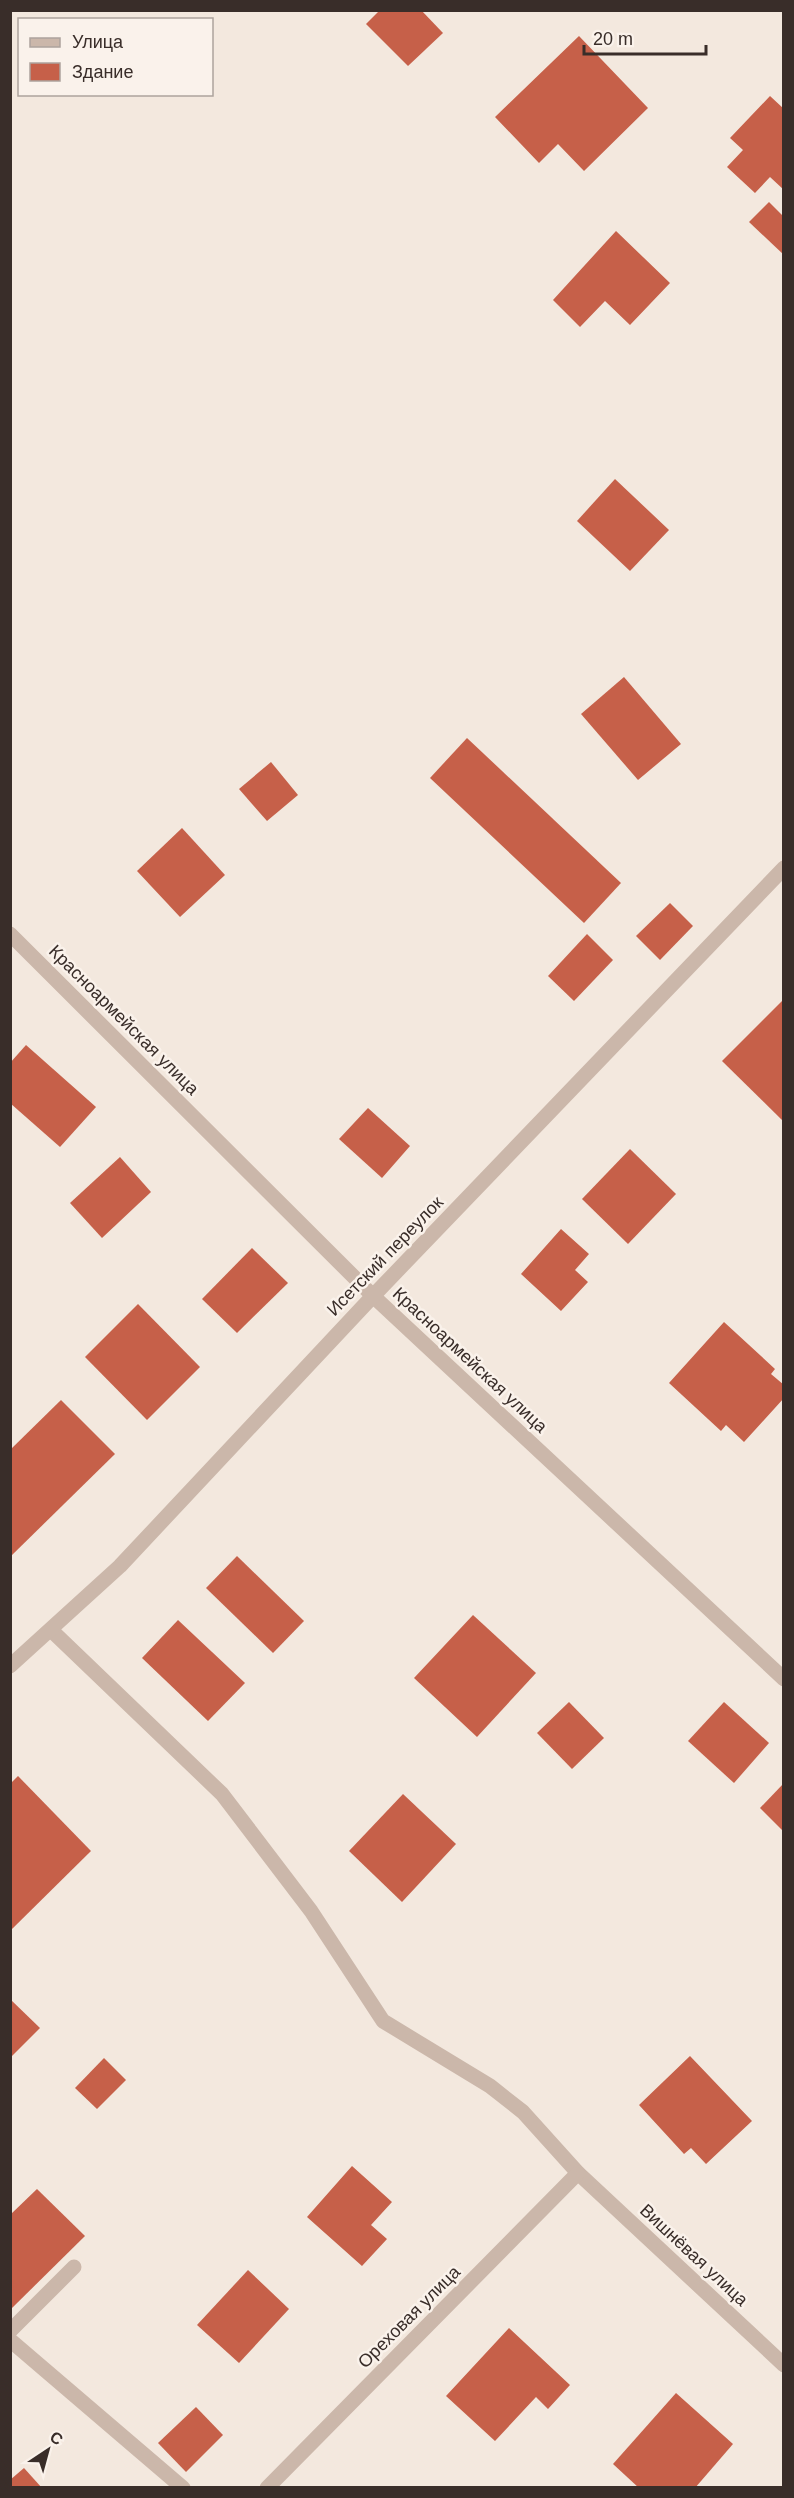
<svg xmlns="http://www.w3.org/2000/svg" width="794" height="2498" font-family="Arial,sans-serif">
  <rect width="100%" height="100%" fill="#f3e8de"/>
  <g fill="#c66049">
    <polygon points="380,10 421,10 443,33 408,66 366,24"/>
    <polygon points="579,36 648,108 584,171 558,144 539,163 495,117"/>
    <polygon points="770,96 784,109 784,190 770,177 755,193 727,167 743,150 730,138"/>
    <polygon points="769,202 784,217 784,255 749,222"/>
    <polygon points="616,231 670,283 630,325 605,301 580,327 553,300"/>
    <polygon points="615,479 669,530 630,571 577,521"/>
    <polygon points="624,677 681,744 638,780 581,714"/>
    <polygon points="467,738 621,883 584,923 430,778"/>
    <polygon points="271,762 298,795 267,821 239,789"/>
    <polygon points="182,828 225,875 180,917 137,871"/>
    <polygon points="670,903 693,926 660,960 636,936"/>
    <polygon points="587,934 613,960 574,1001 548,976"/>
    <polygon points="784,999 784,1122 722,1061"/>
    <polygon points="26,1045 96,1107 60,1147 10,1103 10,1063"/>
    <polygon points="368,1108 410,1146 382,1178 339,1139"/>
    <polygon points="630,1149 676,1194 628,1244 582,1199"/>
    <polygon points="120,1157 151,1192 102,1238 70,1203"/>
    <polygon points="561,1229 589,1254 575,1270 588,1282 561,1311 521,1274"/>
    <polygon points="252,1248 288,1283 237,1333 202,1299"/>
    <polygon points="138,1304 200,1367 147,1420 85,1357"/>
    <polygon points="724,1322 775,1369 771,1374 784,1385 784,1398 744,1442 726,1425 721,1431 669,1383"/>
    <polygon points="61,1400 115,1454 10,1557 10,1450"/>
    <polygon points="237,1556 304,1621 273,1653 206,1588"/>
    <polygon points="473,1615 536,1673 477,1737 414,1678"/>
    <polygon points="178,1620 245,1683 208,1721 142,1658"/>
    <polygon points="569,1702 604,1738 572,1769 537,1733"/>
    <polygon points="724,1702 769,1743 734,1783 688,1741"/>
    <polygon points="18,1776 91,1851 10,1931 10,1784"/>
    <polygon points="784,1783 784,1832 760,1808"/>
    <polygon points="403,1794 456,1844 402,1902 349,1851"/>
    <polygon points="10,1999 40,2028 10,2058"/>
    <polygon points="690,2056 752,2121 706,2164 691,2148 684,2154 639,2105"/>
    <polygon points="104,2058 126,2080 97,2109 75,2088"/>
    <polygon points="352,2166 392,2202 371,2225 387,2239 362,2266 307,2217"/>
    <polygon points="37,2189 85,2236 10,2310 10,2215"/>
    <polygon points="248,2270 289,2309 239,2363 197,2325"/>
    <polygon points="509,2328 570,2385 548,2409 536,2397 495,2441 446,2396"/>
    <polygon points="676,2393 733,2444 695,2488 639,2488 613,2464"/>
    <polygon points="196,2407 223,2435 186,2472 158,2443"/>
    <polygon points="24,2468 42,2488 10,2488 10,2480"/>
  </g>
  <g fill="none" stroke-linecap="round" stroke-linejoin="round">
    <g stroke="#cbb7aa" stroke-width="15">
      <polyline points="10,934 373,1296 784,1679"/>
      <polyline points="51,1630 222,1794 311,1911 383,2021 490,2086 523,2112 578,2173 784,2365"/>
      <polyline points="10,1666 120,1566 373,1296 784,868"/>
      <polyline points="10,2331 74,2267"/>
      <polyline points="10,2340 183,2488"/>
      <polyline points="267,2488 578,2173"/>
    </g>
  </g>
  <g text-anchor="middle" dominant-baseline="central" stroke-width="5" stroke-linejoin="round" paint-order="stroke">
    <g font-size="18" fill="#392d29" stroke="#faf2eb">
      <text transform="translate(124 1020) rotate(45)">Красноармейская улица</text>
      <text transform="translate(385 1256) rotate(-46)">Исетский переулок</text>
      <text transform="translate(470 1360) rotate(43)">Красноармейская улица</text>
      <text transform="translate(694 2255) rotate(43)">Вишнёвая улица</text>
      <text transform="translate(409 2317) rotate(-45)">Ореховая улица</text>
    </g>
  </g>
  <rect width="794" height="2498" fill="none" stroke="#392d29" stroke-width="24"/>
  <rect x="18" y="18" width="195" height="78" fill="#faf2eb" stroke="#ada39d" stroke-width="1.5"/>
  <rect x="30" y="38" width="30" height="9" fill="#cbb7aa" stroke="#ada39d" stroke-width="1.5"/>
  <text x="72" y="48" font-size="18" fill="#392d29">Улица</text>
  <rect x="30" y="63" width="30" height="18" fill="#c66049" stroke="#ada39d" stroke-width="1.5"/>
  <text x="72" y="78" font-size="18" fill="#392d29">Здание</text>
  <g transform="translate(48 2450) rotate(36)" stroke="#faf2eb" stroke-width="4.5" paint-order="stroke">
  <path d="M0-4.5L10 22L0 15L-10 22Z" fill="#392d29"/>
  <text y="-9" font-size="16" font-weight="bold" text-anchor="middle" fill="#392d29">С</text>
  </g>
  <path d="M584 45v9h122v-9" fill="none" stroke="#392d29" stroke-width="3"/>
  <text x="593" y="45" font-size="18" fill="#392d29" stroke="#faf2eb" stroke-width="4.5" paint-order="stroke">20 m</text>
</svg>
